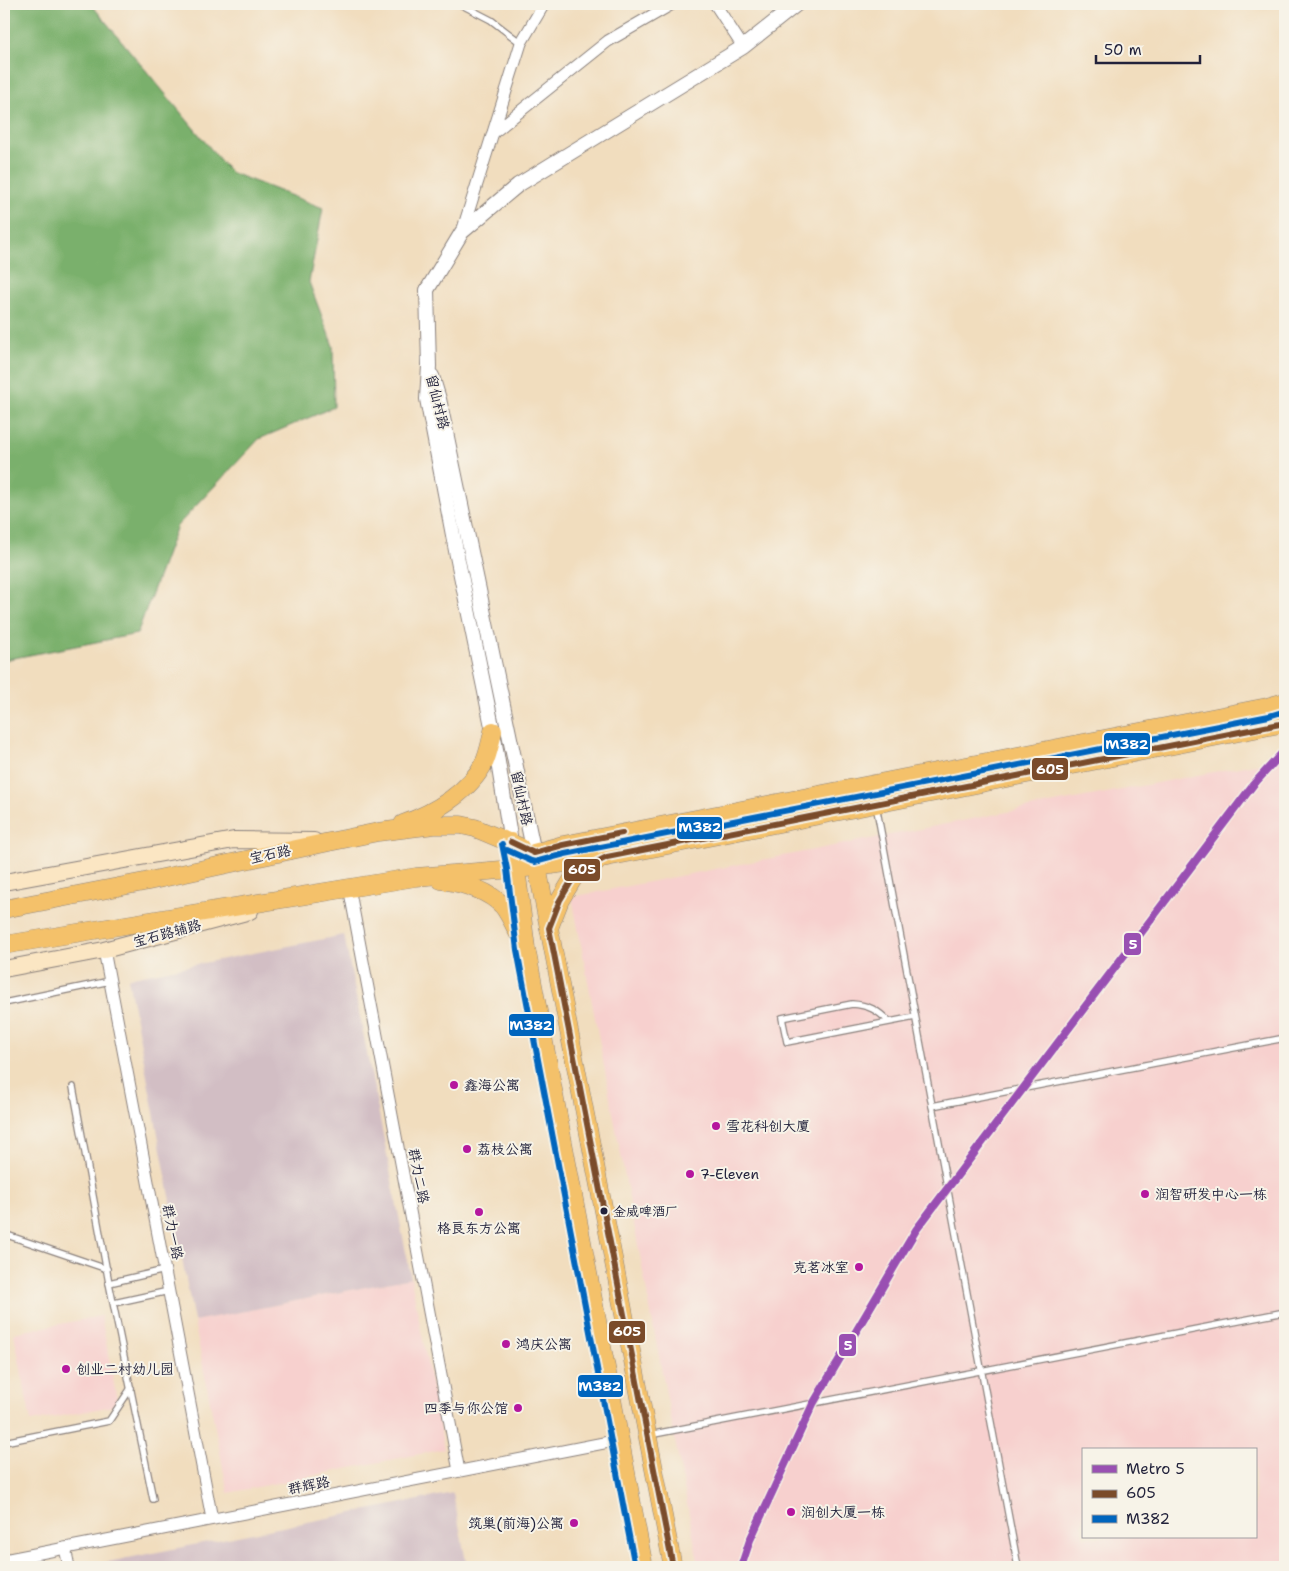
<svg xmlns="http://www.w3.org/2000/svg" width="1289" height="1571" font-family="'Shantell Sans','LXGW WenKai TC',sans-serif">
  <rect width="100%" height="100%" fill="#f7f3e8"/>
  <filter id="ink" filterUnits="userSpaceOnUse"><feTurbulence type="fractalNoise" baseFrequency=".02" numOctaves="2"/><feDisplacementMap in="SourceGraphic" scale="10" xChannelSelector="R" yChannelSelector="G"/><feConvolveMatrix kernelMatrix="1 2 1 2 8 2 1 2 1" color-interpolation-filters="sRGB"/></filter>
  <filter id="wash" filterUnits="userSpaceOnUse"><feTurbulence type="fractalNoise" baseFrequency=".0096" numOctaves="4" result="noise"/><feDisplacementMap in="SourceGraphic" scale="20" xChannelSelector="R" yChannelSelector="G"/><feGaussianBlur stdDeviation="1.12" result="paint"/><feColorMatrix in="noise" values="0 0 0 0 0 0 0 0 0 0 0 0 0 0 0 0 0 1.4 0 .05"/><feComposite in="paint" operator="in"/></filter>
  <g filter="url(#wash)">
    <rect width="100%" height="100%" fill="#f1ddbe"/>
    <g fill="#f7d0ce" fill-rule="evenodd">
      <path d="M1285,758V1567H699L572,897ZM1083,1450H1255V1537H1083Z"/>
      <polygon points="411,1278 444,1449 228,1493 194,1321"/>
      <polygon points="101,1316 118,1405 31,1422 14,1333"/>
    </g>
    <g fill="#d2bec4">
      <polygon points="344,935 411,1278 194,1321 128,978"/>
      <polygon points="453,1493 467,1567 83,1567"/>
    </g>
    <polygon fill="#7ab06c" stroke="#4e6954" points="4,4 91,4 230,172 323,208 309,282 333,346 334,407 259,439 177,526 137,634 4,660"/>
  </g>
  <g filter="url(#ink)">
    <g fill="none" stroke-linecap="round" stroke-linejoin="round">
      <defs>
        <g id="service">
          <polyline points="460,4 491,20 521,43"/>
          <polyline points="876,805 1018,1567"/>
          <polyline points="4,1003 110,981"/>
          <path d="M889,1022C878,1010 868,1005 852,1004L782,1018L787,1042L915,1017"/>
          <polyline points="73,1087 109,1283 153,1499"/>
          <polyline points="932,1106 1285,1038"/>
          <polyline points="4,1234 107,1269"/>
          <polyline points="109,1283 165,1270"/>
          <polyline points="114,1303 169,1291"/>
          <polyline points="649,1435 1285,1312"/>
          <polyline points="4,1442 109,1421 131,1388"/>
        </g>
        <g id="minor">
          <polyline points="715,4 743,47"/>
          <polyline points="493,133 608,41 672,4"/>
          <polyline points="462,232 521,43 544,4"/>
          <polyline points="349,887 459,1471"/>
          <polyline points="104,950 212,1519"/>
          <polyline points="65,1548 69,1567"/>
          <polyline points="4,1560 619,1440"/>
        </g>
        <g id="tertiary">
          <polyline points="432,376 439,399 534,853"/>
          <polyline points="511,842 493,731 457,556 427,399 429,366 427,290 462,232 518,185 743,47 797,4"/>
        </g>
        <g id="secondary">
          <polyline points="4,882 234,840 314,841"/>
          <polyline points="4,969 104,950 250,911"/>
        </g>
        <g id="primary">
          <path d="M403,824C434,813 470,792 485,761C489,751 491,741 493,731"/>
          <polyline points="511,842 516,868 526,948 644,1567"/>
          <polyline points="534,853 563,845 1267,707 1285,702"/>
          <polyline points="535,856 673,1567"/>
          <path d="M441,880C462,883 487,889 503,906C510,915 515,927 520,937"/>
          <polyline points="4,909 144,882 329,842 378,832 434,825 461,825 475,828 520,847"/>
          <polyline points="549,928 560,900 577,872 596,863"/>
          <polyline points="4,945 416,877 537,867 607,857 1285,723"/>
        </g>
      </defs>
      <use href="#service" stroke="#8a807c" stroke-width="8"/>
      <use href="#minor" stroke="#8a807c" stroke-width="13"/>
      <use href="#tertiary" stroke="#8a807c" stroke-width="16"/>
      <use href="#secondary" stroke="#8a807c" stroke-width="18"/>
      <use href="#primary" stroke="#8a807c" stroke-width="19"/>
      <use href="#service" stroke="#fff" stroke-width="5.5"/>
      <use href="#minor" stroke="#fff" stroke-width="11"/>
      <use href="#tertiary" stroke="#fff" stroke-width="14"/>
      <use href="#secondary" stroke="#fbe6c3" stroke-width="16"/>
      <use href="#primary" stroke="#f4c16a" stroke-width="18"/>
      <defs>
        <g id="bus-1">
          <polyline points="511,842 534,853 563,845 622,833"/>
          <polyline points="673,1567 549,928 560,900 577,872 607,857 1285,723"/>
        </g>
        <g id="bus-2">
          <polyline points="502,844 507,869 517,950 635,1567"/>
          <polyline points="507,850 531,861 535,862 565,854 1269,716 1285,711"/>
        </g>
      </defs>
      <use href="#bus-1" stroke="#f7f3e8" stroke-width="10"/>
      <use href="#bus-2" stroke="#f7f3e8" stroke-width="10"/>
      <use href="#bus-1" stroke="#7a4b2a" stroke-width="6"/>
      <use href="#bus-2" stroke="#0065bd" stroke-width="6"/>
      <defs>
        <polyline id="metro-1" points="741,1567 750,1540 813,1404 916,1230 1253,785 1285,750"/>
      </defs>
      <use href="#metro-1" stroke="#f7f3e8" stroke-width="11"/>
      <use href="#metro-1" stroke="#9950b2" stroke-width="8"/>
    </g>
  </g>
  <g fill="#b5179e" stroke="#f7f3e8" stroke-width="2">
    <circle cx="454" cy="1085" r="5"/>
    <circle cx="716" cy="1126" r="5"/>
    <circle cx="467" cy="1149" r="5"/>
    <circle cx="690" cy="1174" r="5"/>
    <circle cx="1145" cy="1194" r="5"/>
    <circle cx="479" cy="1212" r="5"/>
    <circle cx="859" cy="1267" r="5"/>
    <circle cx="506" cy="1344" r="5"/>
    <circle cx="66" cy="1369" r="5"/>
    <circle cx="518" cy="1408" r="5"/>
    <circle cx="791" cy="1512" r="5"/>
    <circle cx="574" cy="1523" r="5"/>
  </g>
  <circle fill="#22223b" stroke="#f7f3e8" stroke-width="2" cx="604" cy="1211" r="4.5"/>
  <g text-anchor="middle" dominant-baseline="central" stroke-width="4" stroke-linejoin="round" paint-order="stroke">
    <g font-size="13" fill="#22223b" stroke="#f7f3e8" text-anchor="start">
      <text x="613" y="1211">金威啤酒厂</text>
    </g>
    <g font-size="14" fill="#22223b" stroke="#f7f3e8">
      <text transform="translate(438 402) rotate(76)">留仙村路</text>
      <text transform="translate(522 798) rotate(78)">留仙村路</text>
      <text transform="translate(270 854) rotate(-12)">宝石路</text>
      <text transform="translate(167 933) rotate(-15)">宝石路辅路</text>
      <text transform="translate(419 1176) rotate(79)">群力二路</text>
      <text transform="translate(173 1232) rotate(79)">群力一路</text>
      <text transform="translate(309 1485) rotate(-11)">群辉路</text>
    </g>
    <g font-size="14" fill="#22223b" stroke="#f7f3e8" text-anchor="start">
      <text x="464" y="1085">鑫海公寓</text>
      <text x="726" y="1126">雪花科创大廈</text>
      <text x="477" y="1149">荔枝公寓</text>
      <text x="700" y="1174">7-Eleven</text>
      <text x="1155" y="1194">润智研发中心一栋</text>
      <text x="479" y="1228" text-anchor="middle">格良东方公寓</text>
      <text x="849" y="1267" text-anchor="end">克茗冰室</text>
      <text x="516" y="1344">鸿庆公寓</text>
      <text x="76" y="1369">创业二村幼儿园</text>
      <text x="508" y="1408" text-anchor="end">四季与你公馆</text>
      <text x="801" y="1512">润创大厦一栋</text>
      <text x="564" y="1523" text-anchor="end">筑巢(前海)公寓</text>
    </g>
  </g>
  <g stroke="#f7f3e8" stroke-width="2">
    <rect x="1103" y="732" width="48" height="24" rx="5" fill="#0065bd"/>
    <rect x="1031" y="757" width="38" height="24" rx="5" fill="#7a4b2a"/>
    <rect x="676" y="816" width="47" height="24" rx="5" fill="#0065bd"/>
    <rect x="563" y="858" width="38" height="24" rx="5" fill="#7a4b2a"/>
    <rect x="1123" y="932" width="19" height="24" rx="5" fill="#9950b2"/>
    <rect x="508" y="1013" width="47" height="24" rx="5" fill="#0065bd"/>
    <rect x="608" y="1320" width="38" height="24" rx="5" fill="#7a4b2a"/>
    <rect x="838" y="1333" width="19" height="24" rx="5" fill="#9950b2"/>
    <rect x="577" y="1374" width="47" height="24" rx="5" fill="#0065bd"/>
  </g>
  <g font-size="14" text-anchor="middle" font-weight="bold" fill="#fff">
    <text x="1127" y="749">M382</text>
    <text x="1050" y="774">605</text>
    <text x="700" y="832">M382</text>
    <text x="582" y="874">605</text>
    <text x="1133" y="949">5</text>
    <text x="531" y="1030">M382</text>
    <text x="627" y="1336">605</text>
    <text x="848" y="1350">5</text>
    <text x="600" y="1391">M382</text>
  </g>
  <rect width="1289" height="1571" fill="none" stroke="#f7f3e8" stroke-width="20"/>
  <rect x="1082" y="1448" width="175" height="90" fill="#f7f3e8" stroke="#a29fa3"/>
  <rect x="1092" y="1465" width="25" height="8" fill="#9950b2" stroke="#a29fa3"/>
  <text x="1126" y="1474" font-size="15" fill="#22223b">Metro 5</text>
  <rect x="1092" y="1490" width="25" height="8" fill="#7a4b2a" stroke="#a29fa3"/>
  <text x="1126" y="1498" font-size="15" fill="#22223b">605</text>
  <rect x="1092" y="1515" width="25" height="8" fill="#0065bd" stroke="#a29fa3"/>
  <text x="1126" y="1524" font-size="15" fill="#22223b">M382</text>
  <path d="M1096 55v8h104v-8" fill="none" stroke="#22223b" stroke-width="2.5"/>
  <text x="1104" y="55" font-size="15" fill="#22223b" stroke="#f7f3e8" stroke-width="4" paint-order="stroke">50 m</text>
</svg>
